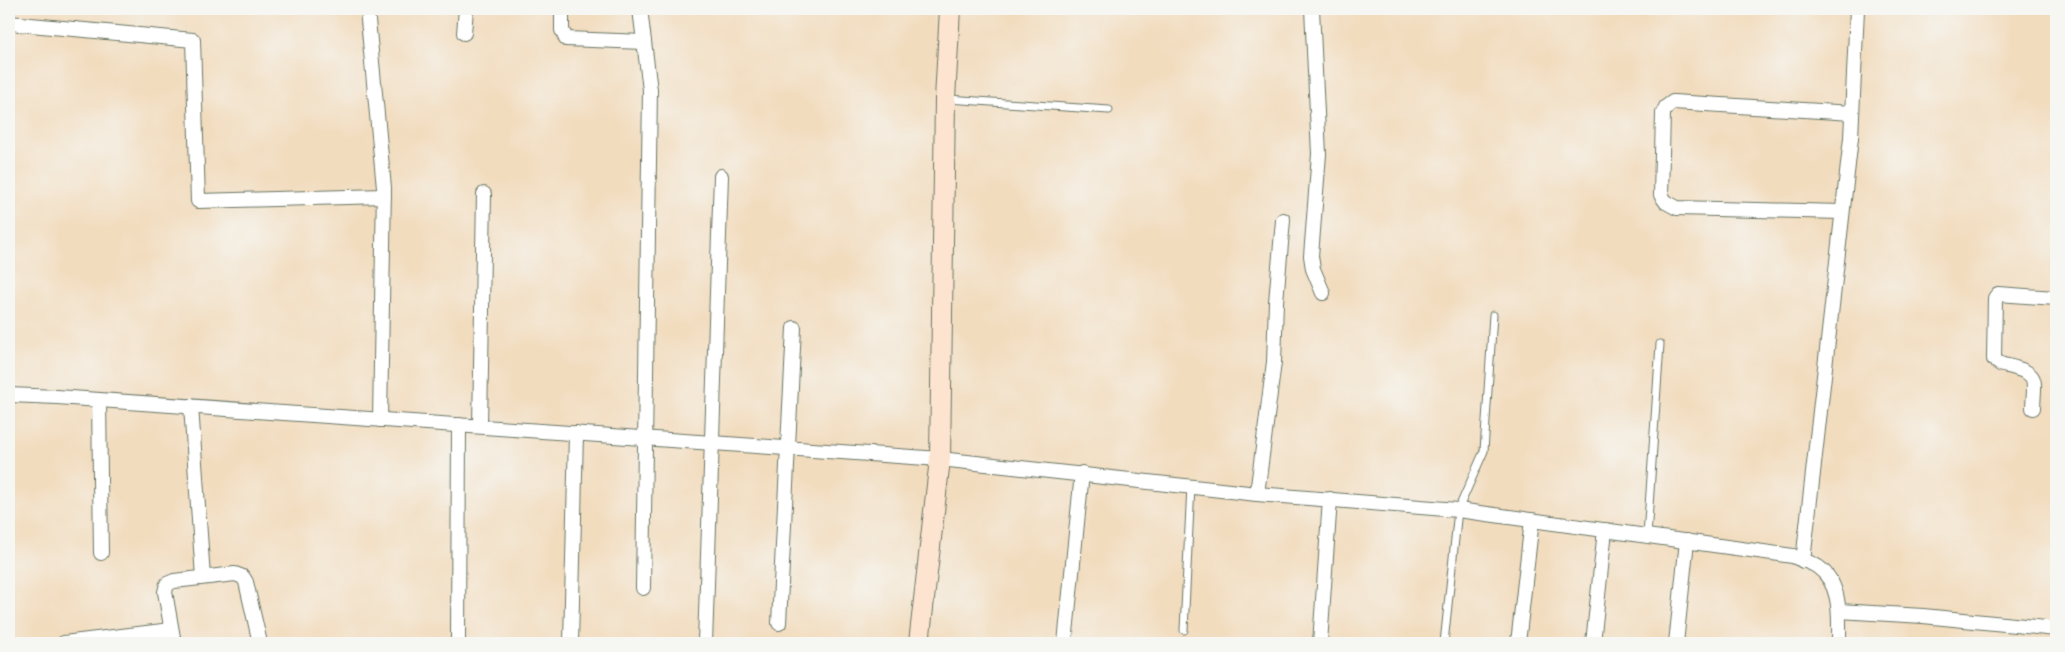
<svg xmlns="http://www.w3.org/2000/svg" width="2065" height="652" font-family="'Libre Bodoni',serif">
  <rect width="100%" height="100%" fill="#f6f6f2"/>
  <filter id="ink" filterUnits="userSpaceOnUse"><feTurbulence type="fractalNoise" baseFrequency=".02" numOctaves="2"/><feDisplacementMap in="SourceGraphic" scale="10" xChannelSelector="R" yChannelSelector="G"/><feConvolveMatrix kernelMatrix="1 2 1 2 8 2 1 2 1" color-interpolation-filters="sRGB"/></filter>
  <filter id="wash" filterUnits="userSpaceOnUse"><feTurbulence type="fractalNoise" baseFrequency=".0096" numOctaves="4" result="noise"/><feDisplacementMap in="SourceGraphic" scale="20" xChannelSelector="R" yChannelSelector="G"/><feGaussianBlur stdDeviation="1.12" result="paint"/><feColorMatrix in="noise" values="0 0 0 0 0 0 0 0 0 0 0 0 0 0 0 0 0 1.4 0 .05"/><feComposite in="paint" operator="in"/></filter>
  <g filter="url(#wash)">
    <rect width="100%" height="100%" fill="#f2dcbe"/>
  </g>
  <g filter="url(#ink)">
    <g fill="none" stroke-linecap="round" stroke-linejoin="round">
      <defs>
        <g id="service">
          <polyline points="948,99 1109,110"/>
          <polyline points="1647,536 1660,344"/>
          <polyline points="1184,630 1191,486"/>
          <polyline points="1444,643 1458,510 1484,451 1493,315"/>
        </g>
        <g id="minor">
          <polyline points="562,9 562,30 566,39 644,42"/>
          <polyline points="640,9 650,90 643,588"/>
          <polyline points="1312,9 1319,154 1311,256 1313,269 1323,293"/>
          <polyline points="368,20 384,188 380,420"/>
          <polyline points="9,23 193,40 198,201 384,196"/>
          <polyline points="464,33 466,9"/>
          <polyline points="1842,212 1677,208 1666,202 1661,195 1663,113 1666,107 1673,102 1852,113"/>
          <path d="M9,395L57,397L940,459L1257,494L1458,510L1793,556C1800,560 1811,562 1818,567C1842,584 1839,617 1839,643"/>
          <polyline points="99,400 101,553"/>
          <polyline points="191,406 203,577"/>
          <path d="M2033,408C2034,379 2040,374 2008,366C2002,365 1998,364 1994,359L1995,298L1998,294L2056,298"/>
          <polyline points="480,426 484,194"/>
          <polyline points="1257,494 1274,362 1276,302 1283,220"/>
          <polyline points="1803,561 1851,138 1857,9"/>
          <polyline points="1839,611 1923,616 2056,629"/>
          <polyline points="779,623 794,328"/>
          <polyline points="64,643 171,630"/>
          <polyline points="174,643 165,592 167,584 174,581 235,574 243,577 246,582 260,643"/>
          <polyline points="458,643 459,425"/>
          <polyline points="571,643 576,433"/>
          <polyline points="705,643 721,176"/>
          <polyline points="1065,643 1082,473"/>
          <polyline points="1320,643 1330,499"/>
          <polyline points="1518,643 1532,520"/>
          <polyline points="1593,643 1605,530"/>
          <polyline points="1676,643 1687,541"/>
        </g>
        <polyline id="secondary" points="919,643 940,459 945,99 950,9"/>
      </defs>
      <use href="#service" stroke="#697564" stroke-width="9"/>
      <use href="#minor" stroke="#697564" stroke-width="16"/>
      <use href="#secondary" stroke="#697564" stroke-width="22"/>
      <use href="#service" stroke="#fff" stroke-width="7"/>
      <use href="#minor" stroke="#fff" stroke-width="14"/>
      <use href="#secondary" stroke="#fde4d0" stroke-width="20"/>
    </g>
  </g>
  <rect width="2065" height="652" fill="none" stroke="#f6f6f2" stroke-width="30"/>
</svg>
